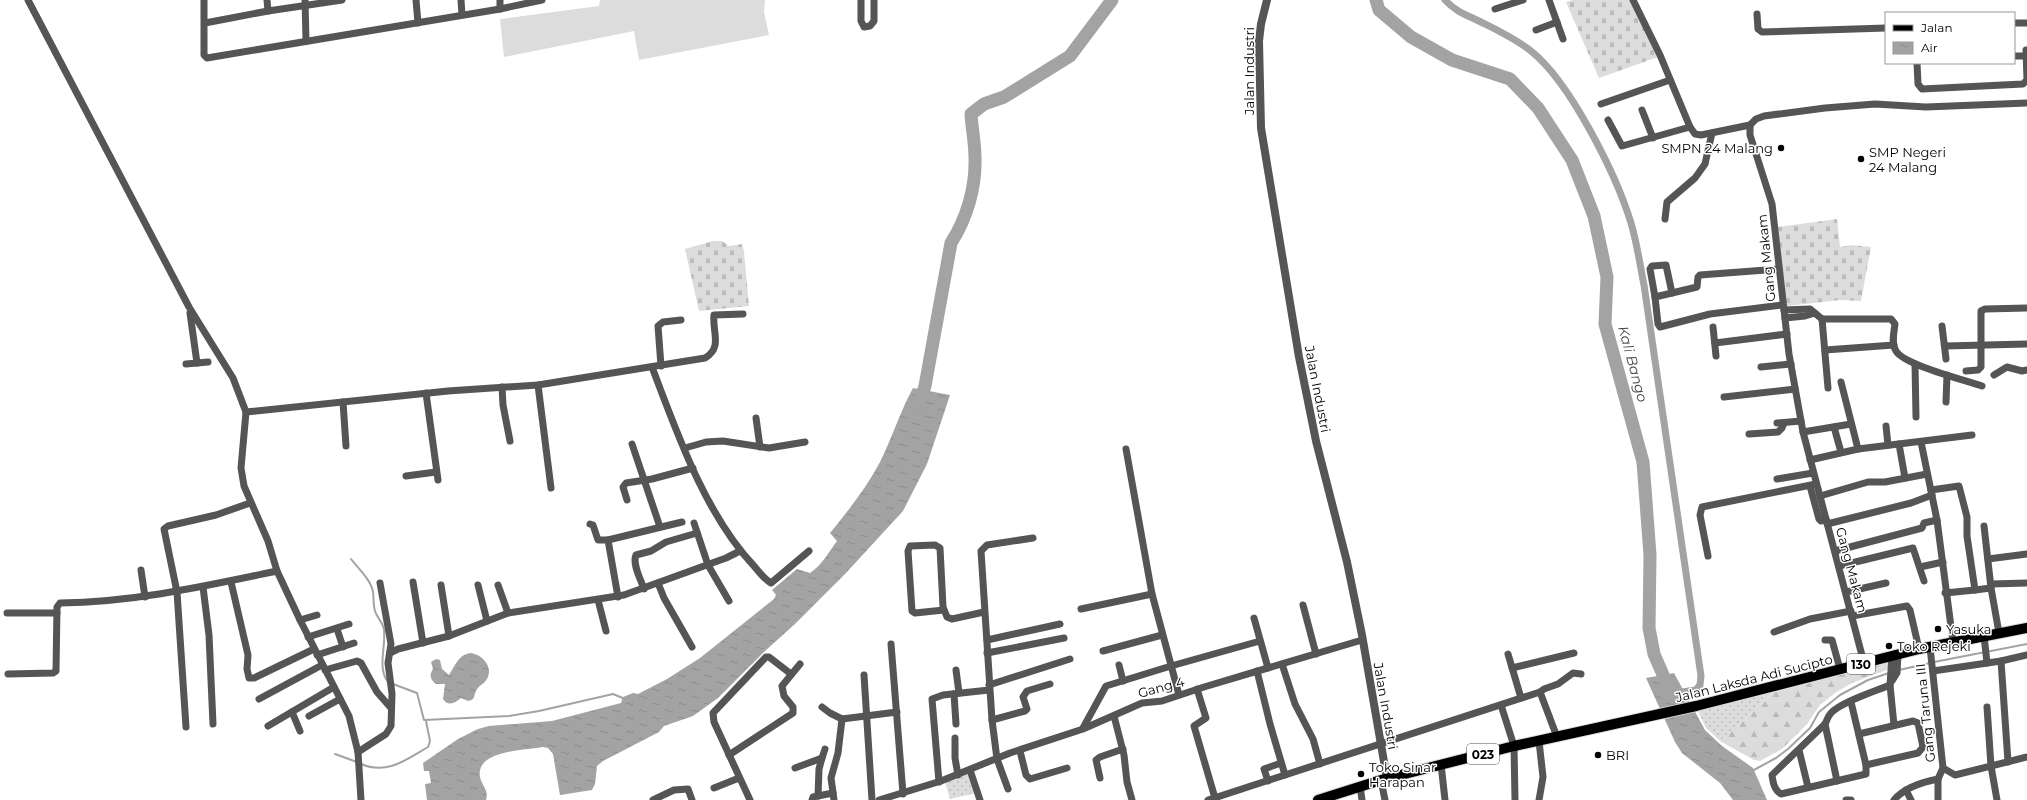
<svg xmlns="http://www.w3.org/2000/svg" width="2027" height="800" font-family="Montserrat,sans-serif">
  <defs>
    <pattern id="forest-firs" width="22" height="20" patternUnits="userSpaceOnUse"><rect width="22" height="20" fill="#dcdcdc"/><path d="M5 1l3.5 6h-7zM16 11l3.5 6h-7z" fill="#bbb"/></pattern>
    <pattern id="cemetery-stones" width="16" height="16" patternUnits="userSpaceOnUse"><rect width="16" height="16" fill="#dcdcdc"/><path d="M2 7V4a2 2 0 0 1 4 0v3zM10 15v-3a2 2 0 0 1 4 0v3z" fill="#bbb"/></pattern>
    <pattern id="park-dots" width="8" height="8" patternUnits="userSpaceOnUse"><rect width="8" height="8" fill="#dcdcdc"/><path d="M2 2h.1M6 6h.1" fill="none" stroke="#bbb" stroke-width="1.8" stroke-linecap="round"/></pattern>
    <pattern id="water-ripples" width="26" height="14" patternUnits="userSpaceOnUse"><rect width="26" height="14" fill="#a3a3a3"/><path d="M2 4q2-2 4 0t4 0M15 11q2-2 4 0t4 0" fill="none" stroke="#8b8b8b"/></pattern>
  </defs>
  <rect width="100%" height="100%" fill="#fff"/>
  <polygon fill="url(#forest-firs)" points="1889,662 1889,669 1852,683 1835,693 1820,705 1807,724 1782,749 1760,761 1754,760 1720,741 1775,692"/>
  <g fill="url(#cemetery-stones)">
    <polygon points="1573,0 1630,0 1658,57 1599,78 1566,2"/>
    <polygon points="1837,219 1840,247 1851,245 1871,247 1861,301 1840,300 1787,306 1785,301 1778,227"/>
    <polygon points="713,241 722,241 729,246 742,244 744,252 749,306 699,311 685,249"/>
  </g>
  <g fill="url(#park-dots)">
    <polygon points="1775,692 1720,741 1706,728 1698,711"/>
    <polygon points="968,773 976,793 950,799 945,781"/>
  </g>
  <polygon fill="#dcdcdc" points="600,0 765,0 764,12 769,35 639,60 634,31 504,57 500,19 599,6"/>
  <g fill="url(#water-ripples)">
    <path d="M913,388L950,395L927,464L903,511L846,573L795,624L765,651L718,698L693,716L664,726L659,732L603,761L597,766L595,784L592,790L560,795L553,754L548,748L543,747C527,750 475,750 480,777C482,786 489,790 486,800H427L425,784L431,783L429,771H424L423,763L458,739L478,729L489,726L552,721L621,703L623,697L633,693L638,694L667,679L700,658L774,599L776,595L772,590L797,569L810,573C823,564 828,553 837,541L830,533C848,511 867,487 880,462C892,438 900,412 913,388Z"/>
    <path d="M470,653C482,654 494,667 487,679C484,684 478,686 476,691C473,697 476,699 468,701L461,698C455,703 448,707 443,699L445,684H436C430,679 429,675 433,669L431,662L436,659L440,660L442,669L449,675C455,666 458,655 470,653Z"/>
    <polygon points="1674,673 1705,730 1722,746 1753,768 1767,800 1733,800 1720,783 1682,753 1675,742 1646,678"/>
  </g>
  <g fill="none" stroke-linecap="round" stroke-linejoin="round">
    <g stroke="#a3a3a3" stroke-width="2">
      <path d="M351,559C358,568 371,580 373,592C374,598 373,605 375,611C377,618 383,622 384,630C386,647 377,668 388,682"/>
      <polyline points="1934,662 2027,644"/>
      <polyline points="1899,670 1930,663"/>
      <polyline points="393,684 417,693 424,720 509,716 539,711 613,694 625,699"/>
      <polyline points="335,754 357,762"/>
      <path d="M361,764C387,775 406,760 428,747L430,741L426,721"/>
      <polyline points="1752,771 1776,758 1788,749 1810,728 1819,712 1840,695 1868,680 1889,673"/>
    </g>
    <path stroke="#a3a3a3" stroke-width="7" d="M1445,0C1456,12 1467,15 1481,22C1497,30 1516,39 1531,51C1570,82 1616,174 1631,223C1637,243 1640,265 1644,285L1701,676L1700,685L1696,690L1675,693"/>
    <g stroke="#a3a3a3" stroke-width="13">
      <polyline points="1376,0 1379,10 1411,37 1452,60 1510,79 1538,108 1572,160 1594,216 1607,277 1605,324 1643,462 1650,555 1649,628 1654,654 1670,691"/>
      <path d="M918,407L925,386L951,243C967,218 976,187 975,158C975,143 972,129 971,114L984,104L1004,97L1070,56L1112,0"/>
    </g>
    <defs>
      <polyline id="primary" points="1318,800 1381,780 1514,746 1696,706 1919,649 2027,628"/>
    </defs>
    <use href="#primary" stroke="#dbdbdb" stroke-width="12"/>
    <g stroke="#555" stroke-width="7">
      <polyline points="28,0 189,307 233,378 246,412 241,468 244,486 268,541 277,571 300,620 349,716 358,752 361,800"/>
      <polyline points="204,0 204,55 207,58 500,9 542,0"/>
      <polyline points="267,0 268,11"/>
      <polyline points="305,0 306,41"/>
      <polyline points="416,0 418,23"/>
      <polyline points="461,0 462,15"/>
      <polyline points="500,0 500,9"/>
      <polyline points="861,0 861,21 864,27 870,26 874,21 874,0"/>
      <polyline points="1549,0 1563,39"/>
      <polyline points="1633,0 1660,55 1690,127"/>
      <polyline points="1495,9 1523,0"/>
      <polyline points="1757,14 1758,29 1762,32 1886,28"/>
      <polyline points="205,23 268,11 342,0"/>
      <polyline points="2014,23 2027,23"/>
      <polyline points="1536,30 1557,22"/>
      <polyline points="2014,56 2026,56"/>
      <polyline points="1917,63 1918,84 1922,89 2023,84 2027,80 2026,50"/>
      <polyline points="1601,104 1670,80"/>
      <polyline points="1642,110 1653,138"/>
      <polyline points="1608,120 1622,146 1690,127 1695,134 1701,135 1750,125"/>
      <polyline points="1665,219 1667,202 1695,178 1705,164 1712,133"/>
      <polyline points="1672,293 1655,297 1658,324 1660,327 1710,314 1782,305"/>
      <polyline points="1655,297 1650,269 1652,266 1666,265 1672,293 1697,287 1698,277 1700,275 1779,269"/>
      <path d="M1784,310L1810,309L1822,319H1891L1895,324C1894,332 1891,344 1896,351C1904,365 1965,380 1982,386"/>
      <polyline points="1785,318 1805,316 1815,313"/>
      <polyline points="1822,319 1828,388"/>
      <polyline points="1942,326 1946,359"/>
      <polyline points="1713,327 1716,356"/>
      <polyline points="1715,343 1787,334"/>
      <polyline points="1945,346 2027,344"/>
      <polyline points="1825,350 1894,345"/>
      <polyline points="197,363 208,362"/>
      <polyline points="186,364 197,363 190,313"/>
      <polyline points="1915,364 1916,417"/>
      <polyline points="661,366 658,326 663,322 681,320"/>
      <path d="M652,367C677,433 705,514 754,566C759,572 765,580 771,583L809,551"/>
      <polyline points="1761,367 1791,364"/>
      <polyline points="1966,371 1978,370 1981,367 1981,311 1985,309 2027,308"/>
      <polyline points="1994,375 2007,367 2022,371 2027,370"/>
      <polyline points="1841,382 1858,449"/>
      <polyline points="538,385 551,488"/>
      <polyline points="502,387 503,405 510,441"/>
      <polyline points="426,393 438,480"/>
      <polyline points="1724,397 1795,389"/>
      <polyline points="343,402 346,446"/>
      <polyline points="1946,402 1947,375"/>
      <path d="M246,412L448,391L538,385L705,358C723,347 712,332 714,315L743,314"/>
      <polyline points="756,418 760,447"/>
      <polyline points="1777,423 1801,421"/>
      <polyline points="1886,426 1888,445"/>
      <polyline points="1834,427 1841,452"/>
      <polyline points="1803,432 1851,424"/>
      <polyline points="1749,434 1778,432 1782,428 1784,423"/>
      <polyline points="1921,442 1937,520 1953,642"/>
      <polyline points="632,444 660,527"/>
      <polyline points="1899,444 1905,478"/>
      <polyline points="685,448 706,442 723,441 769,448 805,442"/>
      <polyline points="1126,449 1152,594 1179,695"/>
      <polyline points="1810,460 1858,449 1972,435"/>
      <polyline points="406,476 436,472"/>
      <polyline points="1777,479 1813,473"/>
      <polyline points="1810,486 1819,519 1821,521 1826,519"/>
      <polyline points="1931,490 1959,486 1967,517 1967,536 1975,590 1945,593"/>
      <polyline points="1820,496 1868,482 1885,482 1927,474"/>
      <polyline points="627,500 623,487 626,483 652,479 693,468"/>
      <polyline points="694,523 708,565 729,601"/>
      <polyline points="590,524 593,525 598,540 608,540"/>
      <polyline points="1827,524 1911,503 1932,495"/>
      <polyline points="1984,526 1991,588"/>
      <polyline points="1835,551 1922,528 1924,523 1937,520"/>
      <polyline points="1708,556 1700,515 1702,507 1816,484"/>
      <polyline points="1988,559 2027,554"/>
      <polyline points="1839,566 1913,548 1924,581"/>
      <polyline points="1920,567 1943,562"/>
      <polyline points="141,570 145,597"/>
      <polyline points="231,582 248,655 247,669 249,678 254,678 314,649"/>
      <polyline points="413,582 423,643"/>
      <polyline points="658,583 664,598 692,647"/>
      <polyline points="1991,584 2027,583"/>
      <polyline points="441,585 449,636"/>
      <polyline points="478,585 487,621"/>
      <polyline points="498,585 508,613"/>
      <polyline points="203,587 209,635 213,724"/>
      <path d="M644,589C641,580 632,564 636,555L651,551L666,542L697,533"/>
      <polyline points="1975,590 1991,588 1999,633"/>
      <polyline points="1846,592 1886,583"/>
      <polyline points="618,597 608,540 682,522"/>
      <polyline points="598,600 606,631"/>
      <polyline points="1303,605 1316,654"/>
      <polyline points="1081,609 1152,594"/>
      <polyline points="944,610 915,613 912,611 908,551 910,546 935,545 940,548 943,607 947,617 952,619 984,612"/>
      <polyline points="7,613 57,613"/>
      <polyline points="1852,616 1907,606 1910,610 1919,649"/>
      <polyline points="1254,618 1268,668"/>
      <polyline points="300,620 317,615"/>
      <polyline points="337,629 343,647"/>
      <polyline points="1774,632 1810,619 1851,611"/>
      <polyline points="1984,636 1987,663"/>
      <polyline points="308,637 349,624"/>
      <polyline points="987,640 1060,624"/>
      <polyline points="1825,640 1832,640 1840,669"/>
      <polyline points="891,644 903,794"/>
      <polyline points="1930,647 1943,768 1938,779 1938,800"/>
      <polyline points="1103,651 1162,635"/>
      <polyline points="390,653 398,649 449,636 508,613 624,595 726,558 740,551"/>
      <polyline points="987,653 1064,638"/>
      <polyline points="1508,654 1521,698"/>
      <polyline points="317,655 354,643"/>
      <polyline points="1892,656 1890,685 1894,725"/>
      <polyline points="2001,661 2008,762"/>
      <polyline points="1864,663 1803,432 1789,354 1772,204 1750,135 1750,125 1756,119 1764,116 1825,108 1875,104 1926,107 2027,103"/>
      <polyline points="1282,664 1295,704 1313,739 1320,764"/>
      <polyline points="1119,665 1123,681"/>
      <polyline points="1512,668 1574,653"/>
      <polyline points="325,670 357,661 361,663 377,692 391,708"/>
      <polyline points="956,670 959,693"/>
      <polyline points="1257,671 1270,724 1285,775"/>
      <polyline points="1933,671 2001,661 2027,655"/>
      <path d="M8,674L53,673L56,671L57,607L60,603C135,602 205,586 277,571"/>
      <polyline points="864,675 872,800"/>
      <polyline points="1892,681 1897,673 1898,654"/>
      <polyline points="989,685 1070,659"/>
      <polyline points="1197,689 1206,718 1194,726 1215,798"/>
      <polyline points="954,694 956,724"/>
      <polyline points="259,699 322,665"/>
      <path d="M1851,702L1866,765V774L1781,794C1774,790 1773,782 1772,775L1825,724C1827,720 1828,716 1831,713C1841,702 1876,691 1890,685"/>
      <polyline points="1501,705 1514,746 1515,800"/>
      <polyline points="822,707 830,713 842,719 838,753 831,778 834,800"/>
      <polyline points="1987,707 1991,766 1997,800"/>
      <polyline points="292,712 300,731"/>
      <polyline points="309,716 340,699"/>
      <polyline points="1114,716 1124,755 1127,782 1132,800"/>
      <polyline points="842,719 897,712"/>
      <polyline points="992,720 1025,711 1027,709 1023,697 1027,691 1050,684"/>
      <polyline points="1825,724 1837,781"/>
      <polyline points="268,726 334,687"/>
      <polyline points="186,727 177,592 164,529 168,526 216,515 250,503"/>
      <polyline points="1083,728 1106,686 1171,666 1260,641"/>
      <polyline points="1859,734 1913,721 1918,723 1923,747 1918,753 1866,765"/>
      <polyline points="1557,737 1540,692 1544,689 1558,684 1573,673 1581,674"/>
      <polyline points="955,738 955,758 958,775"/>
      <polyline points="1799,750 1808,787"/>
      <polyline points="1020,751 1026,775 1030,779 1067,768"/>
      <polyline points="358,752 386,734 391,726 392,694 388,663 391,644 380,583"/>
      <polyline points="729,755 793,713 793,707 784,696 782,686 800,664"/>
      <polyline points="822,758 825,749"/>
      <polyline points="1441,764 1445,800"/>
      <polyline points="795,768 822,758 819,769 818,796"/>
      <polyline points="1943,768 1955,775 2027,757"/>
      <polyline points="970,770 980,800"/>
      <polyline points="1100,778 1096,760 1100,757 1123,749"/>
      <polyline points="1381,780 1385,800"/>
      <polyline points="1268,781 1264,769 1281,763"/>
      <polyline points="939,782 932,699 943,695 989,690"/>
      <polyline points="1360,786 1362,800"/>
      <polyline points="714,788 739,778"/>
      <polyline points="1008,789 997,759 992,720 981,551 987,545 1033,538"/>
      <polyline points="1906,790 1911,800"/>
      <polyline points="653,800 674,790 688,789 692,800"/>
      <polyline points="750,800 714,722 713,713 766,657 769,657 791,674"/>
      <polyline points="812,800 813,797 833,793"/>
      <polyline points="879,800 941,781 1010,753 1083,729 1142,703 1162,701 1204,687 1362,640"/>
      <polyline points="1208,800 1540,692"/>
      <polyline points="1539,800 1543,777 1539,741"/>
      <polyline points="1846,800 1851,800"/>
      <path d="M1894,800C1905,787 1922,782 1938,779"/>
    </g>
    <polyline stroke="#555" stroke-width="8" points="1267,0 1261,24 1259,41 1261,128 1299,357 1316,441 1347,562 1362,635 1387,779"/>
    <use href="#primary" stroke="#000" stroke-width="10"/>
  </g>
  <g fill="#000" stroke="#fff" stroke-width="1.5">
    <circle cx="1781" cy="148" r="4"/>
    <circle cx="1861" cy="159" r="4"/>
    <circle cx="1938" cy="629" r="4"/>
    <circle cx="1889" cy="646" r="4"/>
    <circle cx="1598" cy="755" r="4"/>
    <circle cx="1361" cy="774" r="4"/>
  </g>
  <g text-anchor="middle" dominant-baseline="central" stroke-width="3" stroke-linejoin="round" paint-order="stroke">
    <g fill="#fff" stroke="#4c4c4c" stroke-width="1">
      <rect x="1847" y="654" width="28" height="20" rx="3"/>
      <rect x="1467" y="744" width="32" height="20" rx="3"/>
    </g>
    <g font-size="12" font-weight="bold" fill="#000">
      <text x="1861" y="664">130</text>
      <text x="1483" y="754">023</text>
    </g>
    <g font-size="13" fill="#000" stroke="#fff">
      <text transform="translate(1249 71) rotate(-90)">Jalan Industri</text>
      <text transform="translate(1766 258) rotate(-96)">Gang Makam</text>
      <text transform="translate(1318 389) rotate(79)">Jalan Industri</text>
      <text transform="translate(1852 570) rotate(75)">Gang Makam</text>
      <text transform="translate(1754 678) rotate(-14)">Jalan Laksda Adi Sucipto</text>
      <text transform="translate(1161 687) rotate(-15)">Gang 4</text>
      <text transform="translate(1386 706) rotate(80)">Jalan Industri</text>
      <text transform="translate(1925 713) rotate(-96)">Gang Taruna III</text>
    </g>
    <g font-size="13" fill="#000" stroke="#fff" text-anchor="start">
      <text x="1773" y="148" text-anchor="end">SMPN 24 Malang</text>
      <text x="1869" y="152">SMP Negeri<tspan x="1869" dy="15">24 Malang</tspan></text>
      <text x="1946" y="629">Yasuka</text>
      <text x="1897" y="646">Toko Rejeki</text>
      <text x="1606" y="755">BRI</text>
      <text x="1369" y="767">Toko Sinar<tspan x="1369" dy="15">Harapan</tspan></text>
    </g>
    <g font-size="14" font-style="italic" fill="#444" stroke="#fff">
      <text transform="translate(1633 364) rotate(75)">Kali Bango</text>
    </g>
  </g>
  <rect x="1885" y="12" width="130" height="52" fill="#ffffff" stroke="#999999"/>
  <rect x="1893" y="25" width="20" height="6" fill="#000000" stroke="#999999"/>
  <text x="1921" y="32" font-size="12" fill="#000000">Jalan</text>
  <rect x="1893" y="42" width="20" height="12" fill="url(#water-ripples)" stroke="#999999"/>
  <text x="1921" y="52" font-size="12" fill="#000000">Air</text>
</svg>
